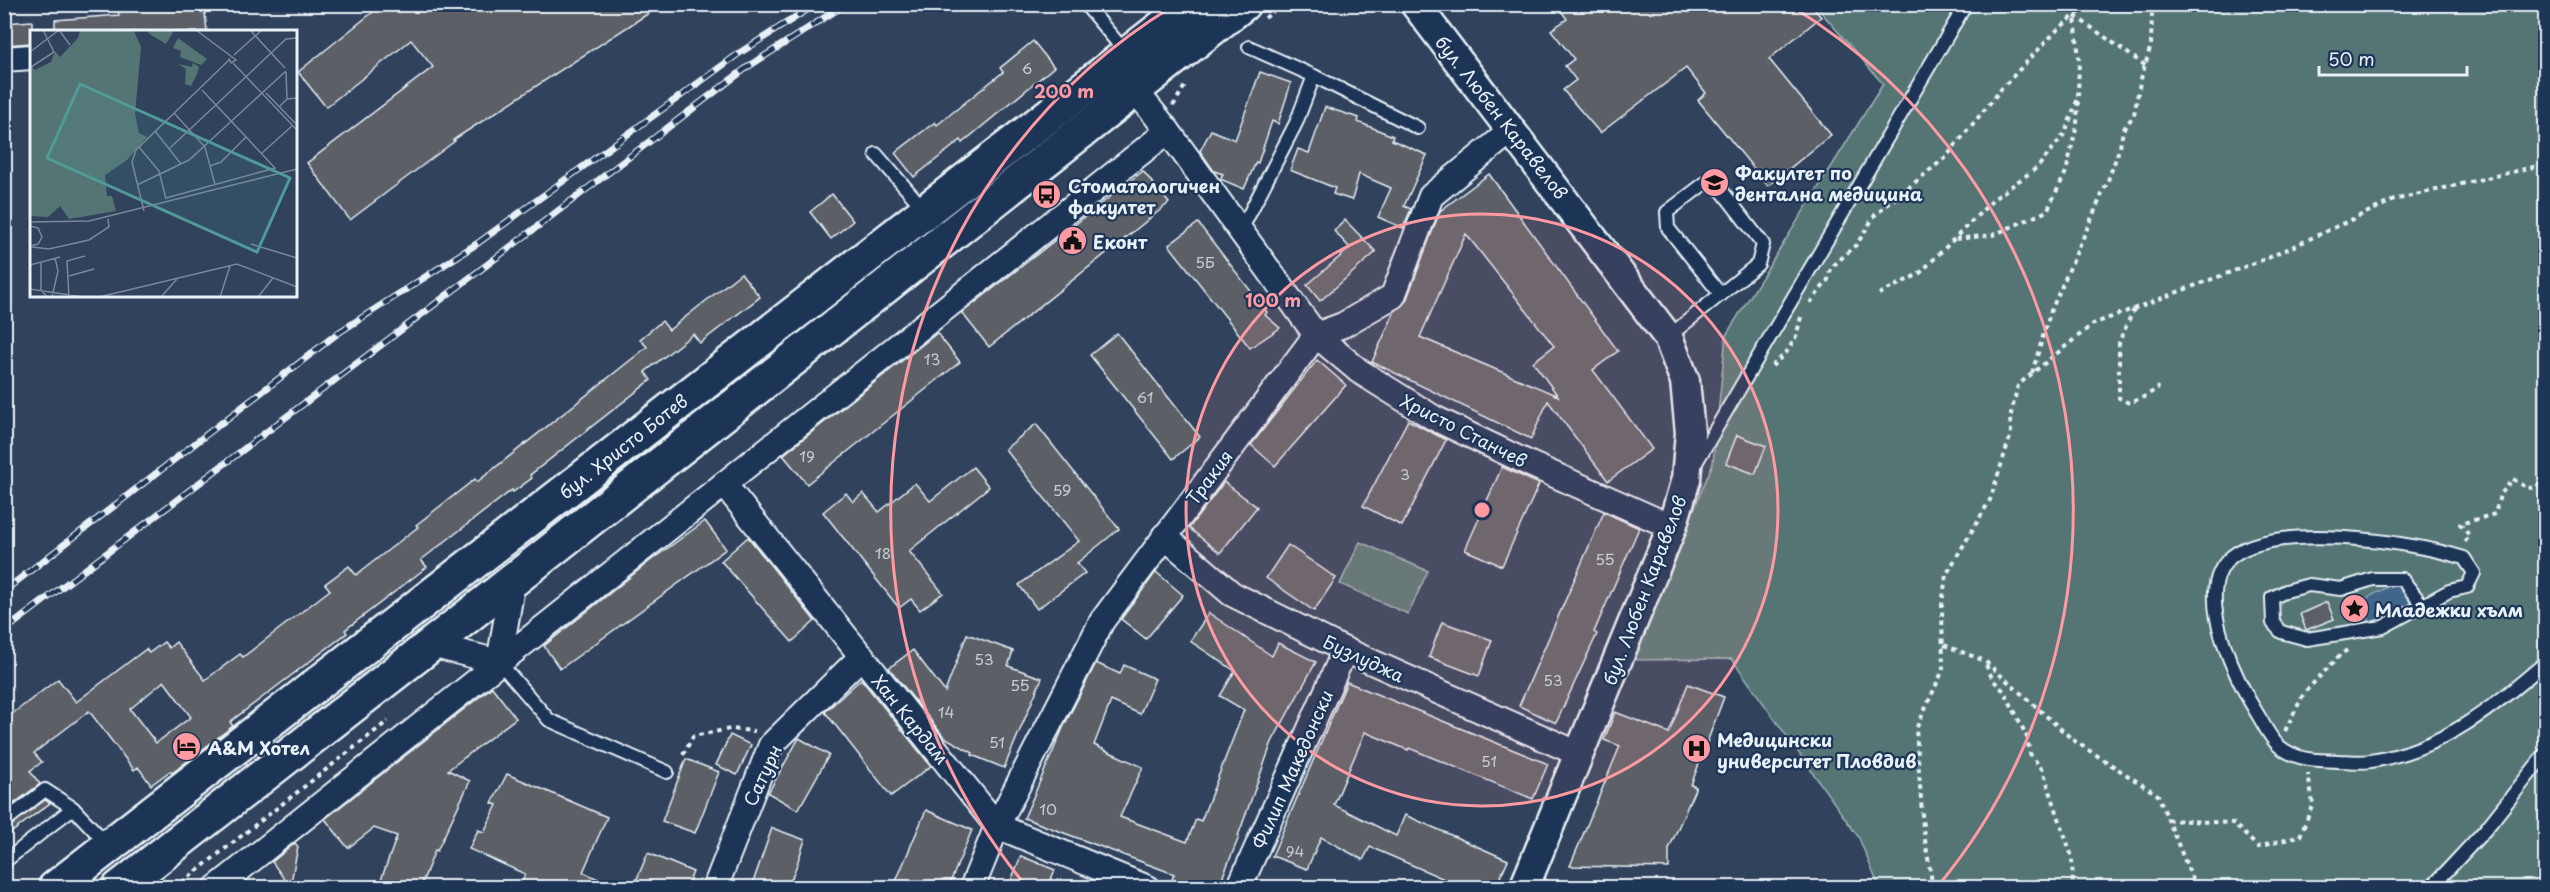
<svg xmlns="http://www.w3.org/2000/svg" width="2550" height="892" font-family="'Playpen Sans',sans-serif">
  <rect width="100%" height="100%" fill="#30425c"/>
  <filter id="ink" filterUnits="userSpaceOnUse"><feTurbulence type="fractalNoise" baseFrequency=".0167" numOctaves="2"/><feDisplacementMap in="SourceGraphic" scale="12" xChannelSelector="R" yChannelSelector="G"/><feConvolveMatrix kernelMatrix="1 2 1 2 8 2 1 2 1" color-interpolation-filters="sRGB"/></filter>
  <g filter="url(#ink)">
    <g fill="#547574" stroke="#9eb3b6" stroke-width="1.5">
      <polygon points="1815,5 2545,5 2545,887 1879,887 1859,838 1732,659 1632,660 1713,463 1726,335 1883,84"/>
      <polygon points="1360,542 1428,571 1408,614 1340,584"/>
    </g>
    <path fill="#416689" stroke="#849eb5" stroke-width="1.5" d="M2393,582C2402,585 2408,591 2410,601L2408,606L2370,623L2363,600L2386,588Z"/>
    <g fill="#5b6066" stroke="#e8f1f8" stroke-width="1.5" fill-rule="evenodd">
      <polygon points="171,4 204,4 207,32 55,32 55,20 119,15 118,9"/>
      <polygon points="383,4 663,4 453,140 455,141 350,220 307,163 433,67 411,40 326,107 298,72"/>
      <polygon points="1556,4 1810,4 1821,17 1769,59 1831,135 1768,186 1698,100 1706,93 1686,68 1600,133 1563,90 1576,80 1565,66 1574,59 1551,30 1567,19"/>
      <polygon points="32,21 32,43 4,45 4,23"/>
      <polygon points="1033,41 1054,67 962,143 961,140 914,177 895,153 935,122 937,125 962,105 1003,72 1000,68"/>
      <polygon points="1260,72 1291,83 1278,124 1272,121 1258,163 1256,162 1244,189 1220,179 1223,174 1214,171 1200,151 1211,130 1235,140"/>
      <polygon points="1325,107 1359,118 1358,122 1393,136 1392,140 1427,155 1404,206 1411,209 1403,228 1378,217 1391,188 1359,174 1352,200 1333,194 1335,188 1290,170 1298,149 1309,153"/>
      <polygon points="1143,171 1169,203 989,347 962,313"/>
      <path d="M1489,174L1618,351L1593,370L1652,449L1608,481L1548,401L1531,439L1372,362L1395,311L1406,301L1440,211ZM1466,234L1554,346L1533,362L1558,396L1420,337Z"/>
      <polygon points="832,194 853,221 831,239 810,212"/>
      <polygon points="1345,220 1376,252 1320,301 1307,285 1350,248 1334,231"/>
      <polygon points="1198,223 1267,312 1265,315 1280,328 1250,348 1169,245"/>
      <path d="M741,273L760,297L700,343L693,334L645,372L651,380L530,475L532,478L513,492L512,490L421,560L427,567L345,630L347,633L230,722L233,726L172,773L170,771L151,785L138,767L134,770L89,711L34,753L42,762L30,771L40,784L4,811V720L58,679L76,702L146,649L149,653L164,642L169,648L176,642L205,680L240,654L243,657L330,590L325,584L349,566L356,575L418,527L416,525L475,479L477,482L647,347L640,339L662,321L669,330ZM164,681L191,717L156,743L130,709Z"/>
      <polygon points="937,333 960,362 807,484 783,455"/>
      <polygon points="1117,333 1200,437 1173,459 1090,355"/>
      <polygon points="1317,360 1346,385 1275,466 1251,445"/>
      <polygon points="1408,420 1446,440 1402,526 1363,506"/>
      <polygon points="1036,424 1119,529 1077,563 1085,573 1037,609 1019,585 1079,541 1005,449"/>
      <polygon points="1737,435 1766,446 1755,474 1726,463"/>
      <polygon points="973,467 989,487 909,551 943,593 920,610 911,599 899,608 823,512 846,493 853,502 863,493 879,512 915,483 930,501"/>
      <polygon points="1502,467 1539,484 1502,566 1465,550"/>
      <polygon points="1224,482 1257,507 1220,553 1189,528"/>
      <polygon points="1604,512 1639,528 1594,632 1597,634 1556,723 1519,706"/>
      <polygon points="705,521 726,549 560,669 544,646 650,561"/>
      <polygon points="748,537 815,621 792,642 721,561"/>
      <polygon points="1288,545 1336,578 1314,611 1266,578"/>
      <polygon points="1156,572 1183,595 1146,639 1121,619"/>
      <polygon points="2327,602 2334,619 2306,630 2300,614"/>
      <polygon points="1209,613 1272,656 1278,643 1316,662 1272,742 1238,836 1239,837 1218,888 1169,888 1174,874 1024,818 1063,728 1096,663 1120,674 1124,665 1155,679 1140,714 1111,701 1094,745 1143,767 1120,817 1187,842 1196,819 1201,821 1244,710 1220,696 1235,671 1190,641"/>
      <polygon points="1442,622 1492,640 1479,676 1429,657"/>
      <polygon points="967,634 1013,651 1008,666 1042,678 1004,768 972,755 973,753 944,737 889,668 913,650 945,692"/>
      <polygon points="861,679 931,766 891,796 825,712"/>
      <polygon points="1347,682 1548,764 1533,799 1409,748 1408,750 1365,732 1334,805 1396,836 1405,815 1508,860 1495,888 1465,888 1370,847 1363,860 1321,837 1307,869 1272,856"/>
      <polygon points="1688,684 1724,697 1691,785 1696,787 1669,849 1669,868 1570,866 1620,746 1604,740 1615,712 1669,733"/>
      <polygon points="492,687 516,718 448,770 470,781 437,851 435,850 420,888 378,888 397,836 374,828 348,848 325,819"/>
      <polygon points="730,735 751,745 737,775 716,765"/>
      <polygon points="799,738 829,755 798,810 768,793"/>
      <polygon points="686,759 719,772 695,833 662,821"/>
      <polygon points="507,774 607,817 583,872 617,888 520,888 525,874 469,849 478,830 484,832 497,805 492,803"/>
      <polygon points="45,800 50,803 4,838 4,830"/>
      <polygon points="926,810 972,830 948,888 893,888"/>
      <polygon points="772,828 805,840 796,867 788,888 751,888"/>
      <polygon points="295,843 298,847 290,887 272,862"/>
      <polygon points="648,853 693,872 686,888 633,888"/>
      <polygon points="1021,856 1055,870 1047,888 1008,888"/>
    </g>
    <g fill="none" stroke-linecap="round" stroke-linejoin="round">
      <defs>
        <g id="service">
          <polyline points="1085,4 1127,54"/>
          <polyline points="1314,76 1418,128"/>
          <polyline points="876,154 924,209"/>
          <polyline points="1240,232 1296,123 1314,76 1249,47"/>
          <polyline points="1668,337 1758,264 1763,244 1719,187 1705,183 1667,212 1668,228 1721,295"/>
          <polyline points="1694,466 1966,4"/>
          <path d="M2423,606L2402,579H2373L2341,589L2309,585L2286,591L2272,598L2273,623L2281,632L2307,639L2383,627L2449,591L2467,587L2474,573L2464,558C2415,542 2265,519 2227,561C2193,598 2239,685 2261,720C2266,729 2272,740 2279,746C2286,752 2295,756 2303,758C2315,761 2328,760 2339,761C2350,761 2361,763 2371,761C2442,750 2493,707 2546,662"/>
          <polyline points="499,662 549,720 667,772"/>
          <polyline points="4,822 45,790 73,808 108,845"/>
          <polyline points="4,862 73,808"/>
          <polyline points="2431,888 2485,830 2546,753"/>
        </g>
        <g id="minor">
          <polyline points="4,59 32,57"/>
          <polyline points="1135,90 1168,131 1316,335 1359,371 1434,418 1530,464 1672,527"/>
          <polyline points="724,484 997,826 1148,888"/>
          <polyline points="1164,536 1232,594 1345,650 1579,754"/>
          <polyline points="431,645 499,662 513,581"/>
          <polyline points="216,888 1168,131"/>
          <polyline points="715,888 771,745 862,656"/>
          <polyline points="972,888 997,826 1102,621 1316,335 1343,325 1393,296 1431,196 1512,130"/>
          <polyline points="1239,888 1345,650"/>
        </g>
        <polyline id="tertiary" points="1415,4 1668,337 1685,381 1690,433 1686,479 1672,527 1524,888"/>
        <g id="primary">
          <polyline points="55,888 1192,4"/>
          <polyline points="119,888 473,612 1243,4"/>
        </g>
      </defs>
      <use href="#service" stroke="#e8f1f8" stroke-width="16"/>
      <use href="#minor" stroke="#e8f1f8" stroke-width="28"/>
      <use href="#tertiary" stroke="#e8f1f8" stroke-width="33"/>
      <use href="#primary" stroke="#e8f1f8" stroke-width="38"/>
      <g stroke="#e8f1f8" stroke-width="4" stroke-dasharray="4.5 4.5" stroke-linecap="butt">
        <polyline points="2075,16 2146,66"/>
        <polyline points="1265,18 1283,4"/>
        <polyline points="1173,106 1186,84"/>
        <polyline points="1956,239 1993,235 2047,211 2066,172 2077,124 2078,102"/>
        <polyline points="1879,294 1919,274 1995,198 2038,167 2065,133 2078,98 2079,60 2075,16"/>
        <polyline points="1810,303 1828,280 1829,273 1834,265 1857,244 1875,215 1946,157 2002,88 2055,32 2075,15 2096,4"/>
        <polyline points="2134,309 2119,342 2119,398 2129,403 2146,396 2159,387"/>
        <polyline points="1772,366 1786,353 1796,337 1801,317"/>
        <polyline points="2032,373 2050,313 2107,183 2120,147 2123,130 2134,115 2140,82 2151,45 2152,13 2150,4"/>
        <polyline points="2465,542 2469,535 2460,524 2495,514 2500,495 2513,479 2528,488 2537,487 2546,472"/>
        <polyline points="1944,645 1985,661 2073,740 2158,795 2196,888"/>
        <polyline points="1986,665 1993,680 2005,692 2027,737 2030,754 2043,770 2072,857 2073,888"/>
        <polyline points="2285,731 2304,693 2340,655 2350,648"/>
        <polyline points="683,755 693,736 730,729 755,731"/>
        <polyline points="2167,820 2233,823 2258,847 2300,836 2313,804 2308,774"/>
        <polyline points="175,888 388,721"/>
        <polyline points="1933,888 1923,828 1916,729 1943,670 1942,605 1946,575 1990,500 2011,434 2010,418 2018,385 2093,324 2268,258 2394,200 2546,164"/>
      </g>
      <use href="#service" stroke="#1d3557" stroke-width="12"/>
      <use href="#minor" stroke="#1d3557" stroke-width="24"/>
      <use href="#tertiary" stroke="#1d3557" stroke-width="28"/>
      <use href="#primary" stroke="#1d3557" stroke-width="33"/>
      <defs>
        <g id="rail">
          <polyline points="4,591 338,333 478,243 741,52 816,4"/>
          <polyline points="4,631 749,66 846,4"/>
        </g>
      </defs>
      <use href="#rail" stroke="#e8f1f8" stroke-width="7"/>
      <use href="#rail" stroke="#1d3557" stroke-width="4.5" stroke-dasharray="14" stroke-linecap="butt"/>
    </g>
  </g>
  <circle cx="1482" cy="510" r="296" fill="#ff9aa2" fill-opacity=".12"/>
  <g fill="none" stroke="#ff9aa2" stroke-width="3">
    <circle cx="1482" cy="510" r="296"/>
    <path d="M1026 886A591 591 0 0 1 1173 6M1791 6A591 591 0 0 1 1938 886"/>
  </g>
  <defs>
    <symbol id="university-disc" viewBox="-11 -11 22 22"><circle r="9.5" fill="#ff9aa2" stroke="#1d3557"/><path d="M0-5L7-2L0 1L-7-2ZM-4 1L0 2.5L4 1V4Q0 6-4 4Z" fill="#111"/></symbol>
    <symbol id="bus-disc" viewBox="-11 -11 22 22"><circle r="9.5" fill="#ff9aa2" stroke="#1d3557"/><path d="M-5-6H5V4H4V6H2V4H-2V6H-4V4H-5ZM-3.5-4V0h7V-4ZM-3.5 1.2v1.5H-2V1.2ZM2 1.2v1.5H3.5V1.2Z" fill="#111"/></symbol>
    <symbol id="civic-disc" viewBox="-11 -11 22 22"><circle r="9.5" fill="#ff9aa2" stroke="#1d3557"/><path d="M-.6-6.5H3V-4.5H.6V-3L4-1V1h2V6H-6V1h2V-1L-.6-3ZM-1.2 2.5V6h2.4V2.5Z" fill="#111"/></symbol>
    <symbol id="sight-disc" viewBox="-11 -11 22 22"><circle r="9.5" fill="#ff9aa2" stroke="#1d3557"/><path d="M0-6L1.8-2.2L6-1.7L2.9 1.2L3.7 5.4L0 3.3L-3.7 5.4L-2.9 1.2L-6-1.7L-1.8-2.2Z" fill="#111"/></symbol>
    <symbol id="hotel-disc" viewBox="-11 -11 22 22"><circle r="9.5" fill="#ff9aa2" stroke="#1d3557"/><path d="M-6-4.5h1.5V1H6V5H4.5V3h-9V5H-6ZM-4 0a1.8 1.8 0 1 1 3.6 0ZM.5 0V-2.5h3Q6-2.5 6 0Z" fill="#111"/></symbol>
    <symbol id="hospital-disc" viewBox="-11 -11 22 22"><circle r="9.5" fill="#ff9aa2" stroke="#1d3557"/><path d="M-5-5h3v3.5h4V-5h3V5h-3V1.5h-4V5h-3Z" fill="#111"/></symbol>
  </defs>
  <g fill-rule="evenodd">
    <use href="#university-disc" x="1698" y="166" width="33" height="33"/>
    <use href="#bus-disc" x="1030" y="178" width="33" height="33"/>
    <use href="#civic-disc" x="1056" y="224" width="33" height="33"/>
    <use href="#sight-disc" x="2338" y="592" width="33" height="33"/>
    <use href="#hotel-disc" x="170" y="730" width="33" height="33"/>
    <use href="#hospital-disc" x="1680" y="732" width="33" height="33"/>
  </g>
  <g text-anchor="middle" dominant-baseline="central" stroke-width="4.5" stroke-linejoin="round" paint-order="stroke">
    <g font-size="15" fill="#c5cdd4">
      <text x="1027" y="67">6</text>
      <text x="1205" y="261">5Б</text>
      <text x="932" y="358">13</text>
      <text x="1145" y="396">61</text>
      <text x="807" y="455">19</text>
      <text x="1405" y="473">3</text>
      <text x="1062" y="489">59</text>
      <text x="883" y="552">18</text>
      <text x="1605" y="558">55</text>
      <text x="984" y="658">53</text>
      <text x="1553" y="679">53</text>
      <text x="1020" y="684">55</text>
      <text x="946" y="711">14</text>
      <text x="997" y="741">51</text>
      <text x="1489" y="760">51</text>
      <text x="1048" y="808">10</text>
      <text x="1295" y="850">94</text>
    </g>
    <g font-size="18" fill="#e8f1f8" stroke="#1d3557">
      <text transform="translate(1502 117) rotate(52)">бул. Любен Каравелов</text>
      <text transform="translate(1464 430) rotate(27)">Христо Станчев</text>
      <text transform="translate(623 446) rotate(-38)">бул. Христо Ботев</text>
      <text transform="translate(1209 477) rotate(-53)">Тракия</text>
      <text transform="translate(1644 590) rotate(-69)">бул. Любен Каравелов</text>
      <text transform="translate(1364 658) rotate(25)">Бузлуджа</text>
      <text transform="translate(911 719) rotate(51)">Хан Кардам</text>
      <text transform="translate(1292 769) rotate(-66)">Филип Македонски</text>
      <text transform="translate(762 775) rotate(-65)">Сатурн</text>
    </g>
    <g font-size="18" font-weight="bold" fill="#e8f1f8" stroke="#1d3557" text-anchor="start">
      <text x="1735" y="172">Факултет по<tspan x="1735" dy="21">дентална медицина</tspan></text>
      <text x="1068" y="185">Стоматологичен<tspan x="1068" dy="21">факултет</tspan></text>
      <text x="1093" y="241">Еконт</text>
      <text x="2375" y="609">Младежки хълм</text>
      <text x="1717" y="739">Медицински<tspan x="1717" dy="21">университет Пловдив</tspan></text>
      <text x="208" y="747">A&amp;M Хотел</text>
    </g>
  </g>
  <g transform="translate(30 30)">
    <rect width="267" height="267" fill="#30425c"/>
    <path d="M50,0L104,1L111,17L105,84L109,103L117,107L97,130L75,145L77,166H82L86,181L39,189L30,176L18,187L0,186V34L5,40L21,32L25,21L30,27L48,8ZM120,0H141L143,2L136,14L118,3ZM148,8L177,29L171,35L150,27L151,21L143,18ZM163,33L169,37L167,44L161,56L155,54L156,39L149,34L162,37Z" fill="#547574"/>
    <path fill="none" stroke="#7a889a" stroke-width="1.5" d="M29,0L40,15M166,0L206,30L201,33L199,28M220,0L255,38M0,22L29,0M204,25L232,0M203,33L267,100M1,37L24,22L13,0M256,42L257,69M236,63L267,95M249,77L257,69L267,68M144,83L175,117L185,155M125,101L151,134M109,117L129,141L136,169M140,118L256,9L267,8M232,123L263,95M180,136L191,132L216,107M107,155L159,130L256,41M136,168L245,138L172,60M114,181L102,132L106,120L199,30M0,192L59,191L267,139M0,196L8,198L12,207L8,214L0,216M221,214L267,228M2,217L19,219L59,210L79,197L78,189M11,232V260L17,267M0,235L30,227M39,246L64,239M0,259L53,267M22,267L28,241L25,228M39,267L37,231L55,226M69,267L207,234L267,257M131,267L147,249M190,267L200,236M228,267L243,248"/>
    <path fill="#509b97" fill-opacity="0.15" stroke="#509b97" stroke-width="3" d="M50,54L260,148L227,222L17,128Z"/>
    <rect width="267" height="267" fill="none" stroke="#e8f1f8" stroke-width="3"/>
  </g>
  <circle cx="1482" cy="510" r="9" fill="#ff9aa2" stroke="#1d3557" stroke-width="3"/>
  <g font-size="18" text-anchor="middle" font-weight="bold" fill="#ff9aa2" stroke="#1d3557" stroke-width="4.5" stroke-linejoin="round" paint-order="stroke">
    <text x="1064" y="98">200 m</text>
    <text x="1273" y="307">100 m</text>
  </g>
  <rect width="2550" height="892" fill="none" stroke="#1d3557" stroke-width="24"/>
  <rect x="12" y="12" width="2526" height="868" fill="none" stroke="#e8f1f8" stroke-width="2" filter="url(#ink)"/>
  <path d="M2319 66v9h148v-9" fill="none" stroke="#e8f1f8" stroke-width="3"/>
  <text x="2328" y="66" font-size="18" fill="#e8f1f8" stroke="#1d3557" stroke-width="4.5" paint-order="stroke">50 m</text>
</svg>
